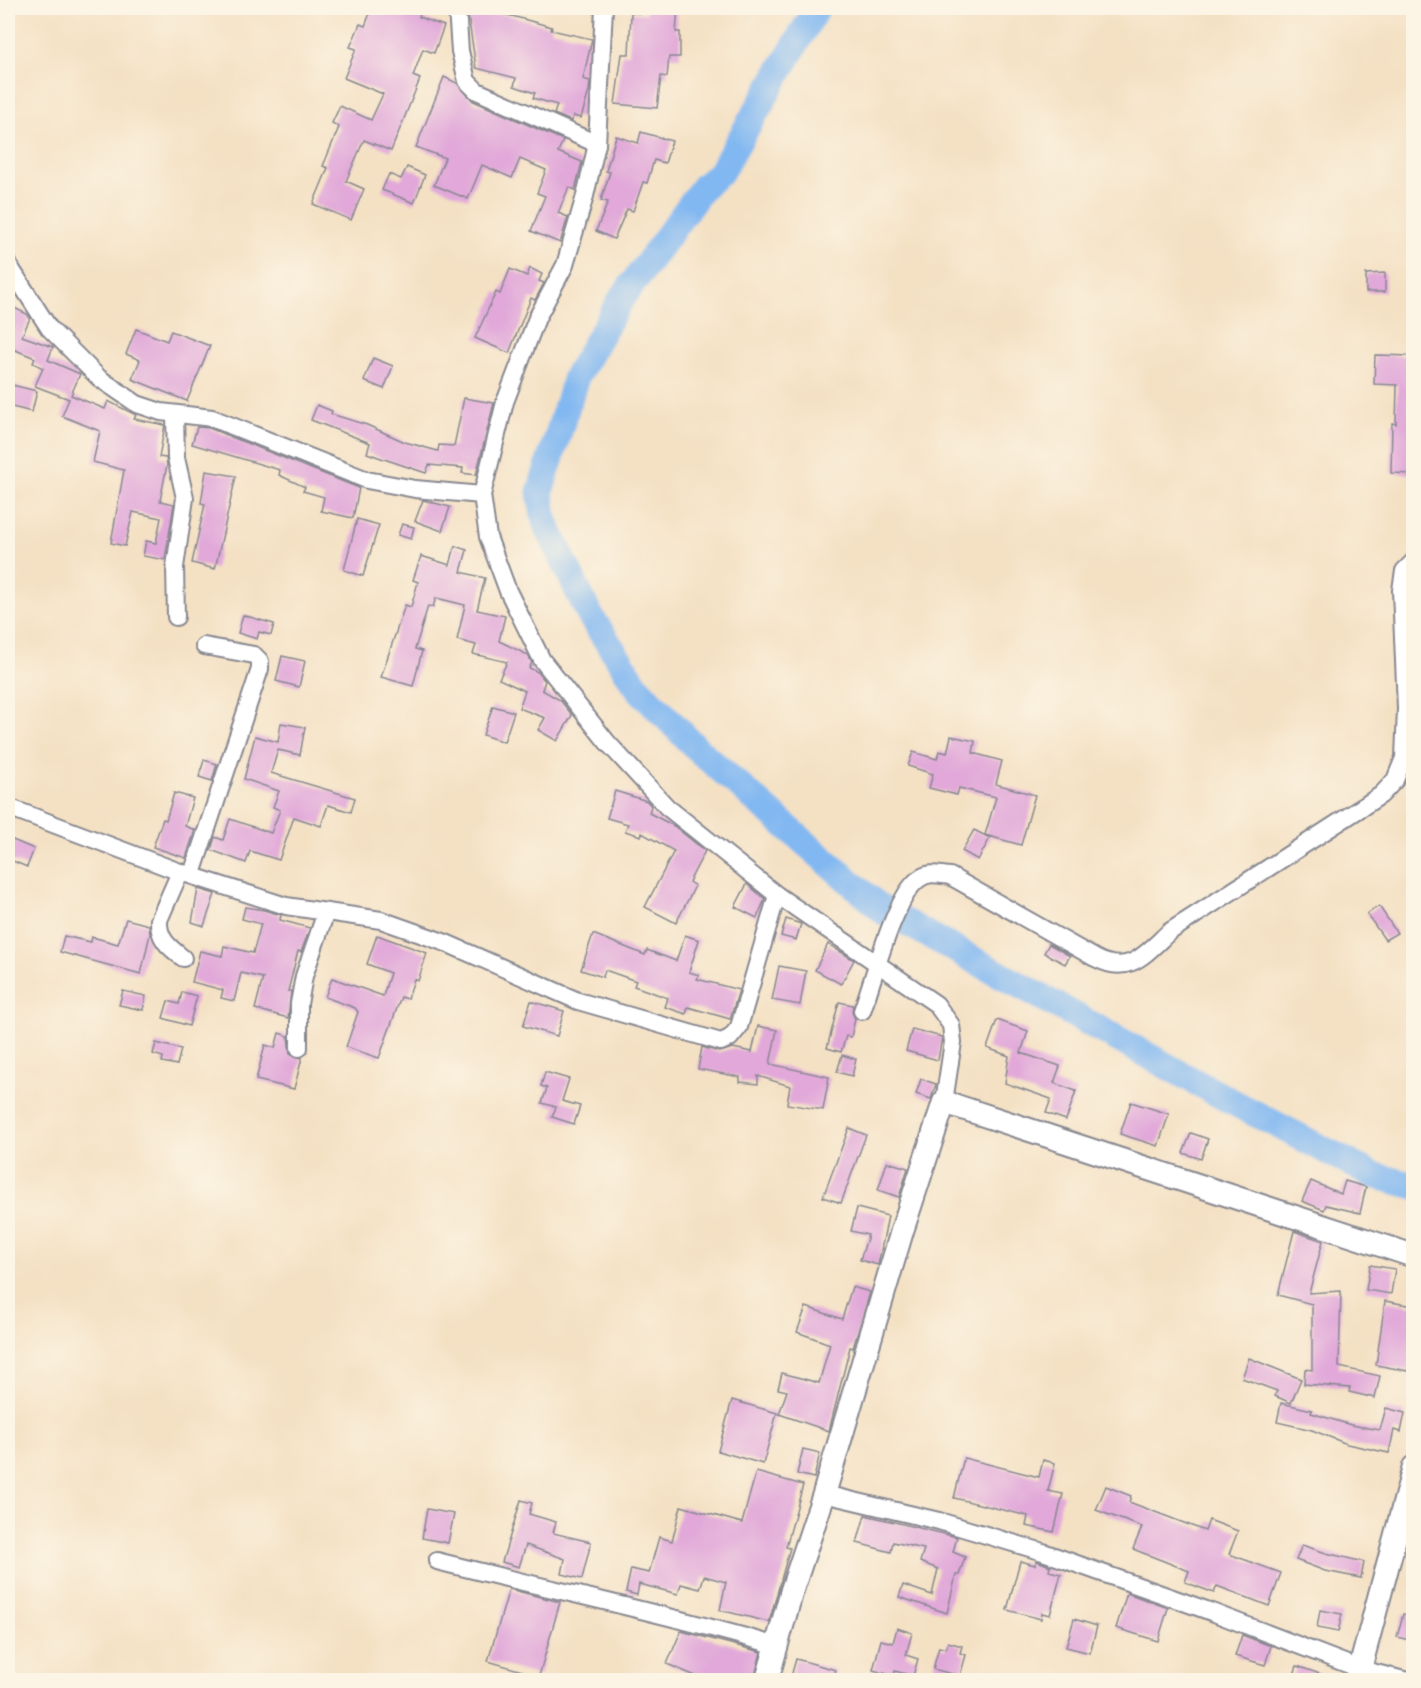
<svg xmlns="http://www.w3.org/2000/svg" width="1421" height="1688" font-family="'Architects Daughter',sans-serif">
  <rect width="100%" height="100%" fill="#fcf5e5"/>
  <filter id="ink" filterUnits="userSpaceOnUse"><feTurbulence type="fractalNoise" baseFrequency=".0167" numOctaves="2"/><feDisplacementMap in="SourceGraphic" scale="12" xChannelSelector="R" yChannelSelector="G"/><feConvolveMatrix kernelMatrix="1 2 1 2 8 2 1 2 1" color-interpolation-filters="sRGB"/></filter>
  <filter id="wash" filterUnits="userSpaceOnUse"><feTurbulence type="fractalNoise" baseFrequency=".008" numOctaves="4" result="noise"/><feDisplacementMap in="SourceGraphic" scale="24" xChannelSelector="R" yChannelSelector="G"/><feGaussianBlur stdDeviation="1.35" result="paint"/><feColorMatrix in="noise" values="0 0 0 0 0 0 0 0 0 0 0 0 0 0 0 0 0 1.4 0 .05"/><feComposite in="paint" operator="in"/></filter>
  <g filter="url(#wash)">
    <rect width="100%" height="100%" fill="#f4e1c4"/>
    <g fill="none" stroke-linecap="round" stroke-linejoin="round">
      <g stroke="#82b8f1" stroke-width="27">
        <polyline points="817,8 720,173 704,186 620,301 576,377 540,492 545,522 589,614 638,688 697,749 886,913"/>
        <polyline points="905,922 1225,1098 1373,1175 1414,1186"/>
      </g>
    </g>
    <g id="blocks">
      <g fill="#e1a8d9">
        <polygon points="372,8 421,8 419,17 444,26 434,53 423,49 413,76 420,79 391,151 364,140 346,181 364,189 351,220 313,204 328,168 323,166 339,127 332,123 340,106 371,120 383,94 344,78 356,49 350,47 360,24 365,26"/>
        <polygon points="467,8 512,16 552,27 551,30 592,39 583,79 590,81 589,91 581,118 573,116 571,121 554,114 557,105 533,98 535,93 514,86 516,78 476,68"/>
        <polygon points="646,8 678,8 676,32 680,32 680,57 669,57 667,77 661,76 657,108 615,104 622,54 629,54 631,13 646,13"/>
        <polygon points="444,77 457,83 473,101 563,140 558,152 582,162 575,190 569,187 558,213 568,217 560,243 531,231 545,196 537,193 546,170 520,159 512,178 482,165 468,199 434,185 445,158 416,147"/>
        <polygon points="641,132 672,141 665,163 654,160 647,183 643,182 633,211 627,209 614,239 596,231 608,202 601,200 610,172 606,171 616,136 638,143"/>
        <polygon points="407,167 425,175 414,203 382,190 389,174 401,179"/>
        <polygon points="530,268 542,274 539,281 544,283 535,300 531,298 509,353 475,338 496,292 500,294 510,269 527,276"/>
        <polygon points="1385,273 1385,292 1366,292 1366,274"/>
        <polygon points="8,305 27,314 30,318 22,336 53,347 48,360 80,374 71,395 105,409 108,401 136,415 134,419 165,425 159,457 166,458 167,465 160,501 174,504 165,560 143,556 146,541 156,543 161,518 133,512 125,546 111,543 124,470 93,462 100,431 62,416 69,399 35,386 43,368 33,363 35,358 8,347"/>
        <polygon points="136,329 167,341 171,331 210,346 187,401 132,379 140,360 126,354"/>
        <polygon points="1375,355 1413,356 1413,474 1391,473 1392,423 1396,424 1397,385 1374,384"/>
        <polygon points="373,358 393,366 384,389 364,381"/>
        <polygon points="8,384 37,391 32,412 8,406"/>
        <polygon points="464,398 494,403 476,475 462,473 463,468 429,465 426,473 381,458 367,453 370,443 311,420 317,405 332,411 331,414 367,425 405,442 438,451 439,445 454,446"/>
        <polygon points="197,427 209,428 359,488 353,518 321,511 324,497 303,491 305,487 279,475 280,470 192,444"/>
        <polygon points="206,471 236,476 215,569 192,563 205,504 201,503"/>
        <polygon points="423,500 450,507 442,531 415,521"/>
        <polygon points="357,519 379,525 363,576 344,570"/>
        <polygon points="402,524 414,527 411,539 398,535"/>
        <polygon points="455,546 467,550 461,572 485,578 477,610 505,616 499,641 528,655 532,663 529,668 538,672 545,681 542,690 560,700 572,715 557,741 538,730 545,718 519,708 525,691 499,679 507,662 473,654 476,645 457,640 465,605 436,598 433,607 428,606 415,649 422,651 413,686 381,677 405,605 411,607 418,582 413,580 421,556 450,565"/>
        <polygon points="243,615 274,624 271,635 259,632 257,639 238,633"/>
        <polygon points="282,656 305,661 299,687 276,681"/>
        <polygon points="493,706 514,712 504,742 483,735"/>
        <polygon points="281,723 305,727 300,755 278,750 271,773 355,798 351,812 328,805 321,826 294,817 279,860 250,851 246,863 211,850 215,837 223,840 230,819 271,833 280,810 273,807 279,791 244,779 255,736 278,742"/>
        <polygon points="951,736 975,741 973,753 1002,761 996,784 1035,795 1021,845 985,835 996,797 959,788 957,795 929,788 933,774 908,766 913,752 937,759 939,751 947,753"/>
        <polygon points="204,760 217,764 212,781 199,777"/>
        <polygon points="615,791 647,801 651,806 649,813 674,826 705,851 689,882 695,886 676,923 645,907 674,851 642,833 641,836 625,831 628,824 607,818"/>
        <polygon points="174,793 193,798 185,826 195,830 186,858 153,847 163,819 166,820"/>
        <polygon points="974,830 990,838 978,860 962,851"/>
        <polygon points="8,838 34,849 27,867 8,859"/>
        <polygon points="747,884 765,899 757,918 735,907"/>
        <polygon points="198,889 215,894 204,926 192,922"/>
        <polygon points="1379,906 1397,933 1385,940 1367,914"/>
        <polygon points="245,907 264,910 281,915 280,920 310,928 301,952 298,951 288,991 291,991 288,1018 255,1009 263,978 241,973 234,1001 221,998 223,990 192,982 200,951 222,956 224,946 253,953 261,924 242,919"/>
        <polygon points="126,919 149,925 150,934 141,974 60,952 64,936 91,942 92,937 118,944"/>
        <polygon points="786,919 801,924 796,940 781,936"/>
        <polygon points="593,934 645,955 647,950 676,961 685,935 699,940 689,972 699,975 697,979 739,990 730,1019 688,1007 686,1014 665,1007 668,998 634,986 636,981 605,970 603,977 581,970"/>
        <polygon points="377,935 427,953 418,981 414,979 408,999 401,997 379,1058 346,1047 358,1012 355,1008 325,997 332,978 383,996 390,973 367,964"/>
        <polygon points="828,944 854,960 841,984 815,970"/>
        <polygon points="1049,944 1070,956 1065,964 1044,953"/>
        <polygon points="779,966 806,971 800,1005 772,1000"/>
        <polygon points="123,991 146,996 143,1010 119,1005"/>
        <polygon points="182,992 197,996 189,1026 163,1018 168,1001 179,1004"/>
        <polygon points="531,1001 564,1011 557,1036 523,1026"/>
        <polygon points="839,1002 853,1005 852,1012 855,1019 851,1037 846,1036 841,1052 827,1048"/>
        <polygon points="997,1020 1028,1031 1021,1053 1060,1066 1054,1083 1076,1091 1066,1120 1046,1113 1051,1099 1005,1083 1009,1056 987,1048"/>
        <polygon points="758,1026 777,1030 770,1064 829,1077 823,1110 787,1104 790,1086 758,1076 758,1084 740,1082 740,1077 698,1069 702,1047 719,1052 733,1048 752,1052"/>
        <polygon points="912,1029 942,1037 938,1060 906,1051"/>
        <polygon points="279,1033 288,1036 290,1054 302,1058 294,1089 256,1080 265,1045 275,1048"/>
        <polygon points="156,1043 181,1049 177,1065 162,1062 163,1057 153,1054"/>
        <polygon points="842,1055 856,1059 852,1076 837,1072"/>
        <polygon points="545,1072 569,1079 562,1101 580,1106 574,1124 552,1117 556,1107 542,1103 547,1088 541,1086"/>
        <polygon points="921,1079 936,1084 931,1099 916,1094"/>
        <polygon points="1131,1102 1169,1114 1158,1146 1120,1134"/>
        <polygon points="849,1128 866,1135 841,1203 823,1197"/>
        <polygon points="1191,1133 1208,1139 1201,1159 1183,1153"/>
        <polygon points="887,1162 908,1168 899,1197 878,1190"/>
        <polygon points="1311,1181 1341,1194 1345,1181 1366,1187 1360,1213 1326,1205 1324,1210 1302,1201"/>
        <polygon points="857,1208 888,1216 878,1265 860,1260 868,1235 851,1231"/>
        <polygon points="1294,1231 1323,1241 1309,1293 1341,1291 1339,1367 1380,1376 1375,1398 1349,1392 1350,1388 1304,1384 1305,1369 1312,1370 1312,1304 1278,1295"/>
        <polygon points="1370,1265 1395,1269 1391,1294 1366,1290"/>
        <polygon points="852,1287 870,1292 853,1348 850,1347 829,1431 779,1414 787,1391 778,1389 782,1373 819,1383 830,1344 797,1332 806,1307 842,1319"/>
        <polygon points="1385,1301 1413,1306 1413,1339 1408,1371 1376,1365"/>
        <polygon points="1249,1358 1301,1379 1291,1403 1275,1396 1277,1391 1242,1378"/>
        <polygon points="732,1400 777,1413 763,1464 718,1451"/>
        <polygon points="1281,1403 1312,1410 1311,1413 1351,1425 1380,1430 1386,1408 1405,1413 1401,1432 1394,1430 1389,1453 1347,1444 1312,1430 1277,1422"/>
        <polygon points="803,1449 820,1453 814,1478 797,1474"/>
        <polygon points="964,1458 1039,1477 1043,1460 1055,1463 1048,1491 1063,1494 1054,1532 1026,1526 1028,1516 954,1498"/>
        <polygon points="756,1472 803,1485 786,1547 790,1548 769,1622 720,1610 726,1582 704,1576 700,1589 681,1584 678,1594 639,1584 637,1595 626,1592 631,1569 649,1573 659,1537 672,1541 681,1506 742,1523"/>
        <polygon points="1106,1486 1131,1496 1129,1502 1205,1531 1209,1520 1238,1531 1229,1554 1281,1573 1269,1606 1217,1586 1214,1593 1185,1582 1189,1571 1133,1549 1142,1527 1096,1510"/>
        <polygon points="521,1500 532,1503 529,1514 556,1522 553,1533 591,1542 582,1579 562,1574 565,1559 526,1545 519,1567 502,1562"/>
        <polygon points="427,1509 454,1514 448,1543 422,1538"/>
        <polygon points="865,1515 957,1537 953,1552 965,1557 959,1575 956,1575 947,1613 899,1597 903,1585 932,1595 938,1569 920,1562 924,1549 893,1542 891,1552 857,1543"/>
        <polygon points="1302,1545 1326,1553 1364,1562 1361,1578 1325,1571 1296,1560"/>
        <polygon points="1020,1561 1035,1565 1036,1561 1040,1562 1050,1566 1049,1571 1061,1574 1050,1615 1042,1613 1041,1619 1007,1610"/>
        <polygon points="509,1589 560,1602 539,1676 488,1661"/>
        <polygon points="1127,1593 1168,1608 1158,1641 1116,1628"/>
        <polygon points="1320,1610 1342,1614 1338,1632 1317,1628"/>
        <polygon points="1403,1614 1413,1616 1413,1641 1397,1637"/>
        <polygon points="1074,1619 1097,1626 1090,1653 1066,1647"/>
        <polygon points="897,1628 912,1633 906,1655 918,1659 913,1676 895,1671 894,1676 873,1670 881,1640 893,1643"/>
        <polygon points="681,1631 761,1652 754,1680 705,1680 667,1664"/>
        <polygon points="1242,1635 1271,1646 1265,1665 1235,1656"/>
        <polygon points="948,1642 962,1646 960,1653 966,1655 960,1676 933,1669 939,1647 946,1649"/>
        <polygon points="796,1659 836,1670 833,1680 790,1680"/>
        <polygon points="1297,1666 1332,1678 1332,1680 1292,1680"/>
      </g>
    </g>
  </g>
  <g filter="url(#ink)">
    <use href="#blocks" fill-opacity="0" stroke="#888891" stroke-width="1.5"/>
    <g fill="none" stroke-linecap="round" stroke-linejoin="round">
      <defs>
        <g id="street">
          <polyline points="457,8 460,51 467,81 477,91 597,144"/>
          <polyline points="604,8 597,144 585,196 565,265 537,318 505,402 482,495 488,537 508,591 542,660 607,742 667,807 777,895 936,1004 951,1025 953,1042 944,1102"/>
          <polyline points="8,264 49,328 99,378 137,404 161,412 212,418 367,480 415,489 482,495"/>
          <polyline points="175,415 176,458 185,498 175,567 176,617"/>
          <polyline points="8,807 180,872 286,906 381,920 446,943 578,1001 721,1042 730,1038 739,1027 777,895"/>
          <path d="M180,872L159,920C158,939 169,947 183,958"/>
          <polyline points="192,874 260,669 260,661 254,655 204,646"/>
          <path d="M862,1011C873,981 895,895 919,879C929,871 939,875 950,876L1095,958C1129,976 1144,955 1169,932L1381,795L1395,780L1404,758L1406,708L1401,590L1404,571L1414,561"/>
          <polyline points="299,1048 299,1004 304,976 326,912"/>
          <polyline points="824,1494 939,1521 1043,1552 1209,1611 1360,1669 1404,1680"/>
          <path d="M437,1561C551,1590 665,1613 777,1646"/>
        </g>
        <g id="secondary">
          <polyline points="767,1680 792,1590 824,1494 902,1231 944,1102 1414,1256"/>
          <polyline points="1357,1680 1414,1467"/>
        </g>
      </defs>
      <use href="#street" stroke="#888891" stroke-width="20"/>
      <use href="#secondary" stroke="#888891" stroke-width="26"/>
      <use href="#street" stroke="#fff" stroke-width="16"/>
      <use href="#secondary" stroke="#fff" stroke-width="22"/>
    </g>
  </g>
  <rect width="1421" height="1688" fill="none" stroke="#fcf5e5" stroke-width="30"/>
</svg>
